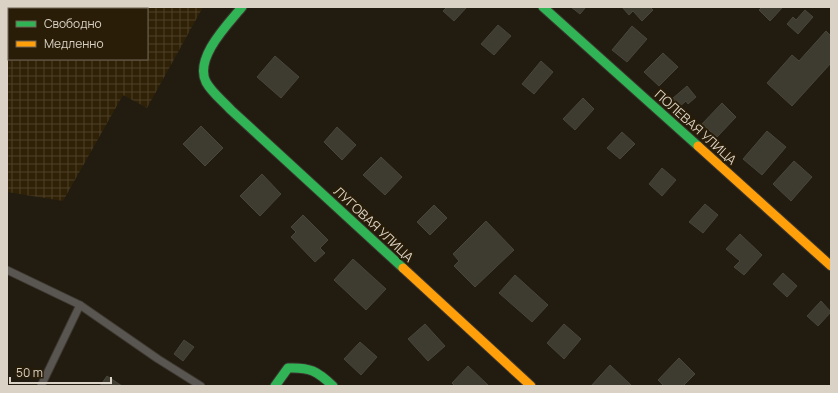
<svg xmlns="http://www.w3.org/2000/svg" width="838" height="393" font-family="Manrope,sans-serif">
  <defs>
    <pattern id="industrial-grid" width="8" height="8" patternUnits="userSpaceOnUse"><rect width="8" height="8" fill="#2f2106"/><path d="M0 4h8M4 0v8" fill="none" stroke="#4d4029"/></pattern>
  </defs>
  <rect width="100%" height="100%" fill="#211b10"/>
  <path fill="url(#industrial-grid)" fill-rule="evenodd" d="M7,7H203L147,108L123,95L63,201L7,192ZM9,9H147V59H9Z"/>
  <g fill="#3e3b30" stroke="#49463c">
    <polygon points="447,7 467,7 454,21 443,11"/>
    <polygon points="571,7 586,7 580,14"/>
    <polygon points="622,7 650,7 653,10 642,21 633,11 629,15"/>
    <polygon points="762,7 783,7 770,21 759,10"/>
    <polygon points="805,10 813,17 798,34 787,24 793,17 796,20"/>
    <polygon points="498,25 511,36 494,55 481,44"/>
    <polygon points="632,26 647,39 627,62 612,50"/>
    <polygon points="826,31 831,36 831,63 792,106 767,83 792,55 799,61"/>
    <polygon points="663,53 678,67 659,86 644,72"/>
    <polygon points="275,56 299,77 281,98 257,77"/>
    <polygon points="541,61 553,72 534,94 522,84"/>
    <polygon points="687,86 696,97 688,104 686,101 679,107 672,99"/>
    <polygon points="583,98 594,109 575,130 563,119"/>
    <polygon points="722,103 736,117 717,137 702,124"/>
    <polygon points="201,126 223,148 205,166 183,144"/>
    <polygon points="337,127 356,145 342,160 324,142"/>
    <polygon points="767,131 786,147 762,175 743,159"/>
    <polygon points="622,132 635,144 620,159 607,148"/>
    <polygon points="381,157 402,177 385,195 363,175"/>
    <polygon points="794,161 812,177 791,201 773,184"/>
    <polygon points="662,168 676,180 662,196 649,184"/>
    <polygon points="262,174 281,194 260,216 240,196"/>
    <polygon points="705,204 718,215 703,233 689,222"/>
    <polygon points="434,205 447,218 430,235 417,222"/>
    <polygon points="303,215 328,240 320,248 325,253 315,262 291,237 296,232 291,227"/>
    <polygon points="486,221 514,250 475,287 454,266 459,261 453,254"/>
    <polygon points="740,234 762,255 744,275 734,267 740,261 726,249"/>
    <polygon points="353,259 386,289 366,310 334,280"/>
    <polygon points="783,273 797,286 787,297 773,284"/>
    <polygon points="515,275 548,305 532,322 499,293"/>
    <polygon points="821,301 831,312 818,326 807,316"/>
    <polygon points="425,324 445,346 428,361 408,339"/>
    <polygon points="564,324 581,339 564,359 547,343"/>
    <polygon points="184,340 194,347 183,361 174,354"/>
    <polygon points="360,342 377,357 361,375 344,359"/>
    <polygon points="679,358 695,374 683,386 664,386 658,380"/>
    <polygon points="610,365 631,385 630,386 591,386"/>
    <polygon points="468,366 489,386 455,386 452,383"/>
    <polygon points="107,376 122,386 100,386"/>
  </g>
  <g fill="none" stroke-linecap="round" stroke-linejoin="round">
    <defs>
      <g id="lane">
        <polyline points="7,270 80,305 158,359 201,386"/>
        <polyline points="41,386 80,305"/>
      </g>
      <g id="fast">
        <path d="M242,7C228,24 194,58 206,82C212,93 223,101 231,110L403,268"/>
        <polyline points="543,7 698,146"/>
        <path d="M275,386L288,368C310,367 317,371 333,386"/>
      </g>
      <g id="slow">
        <polyline points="698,146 831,266"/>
        <polyline points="403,268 531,386"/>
      </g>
    </defs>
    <use href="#lane" stroke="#3d372f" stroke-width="9"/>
    <use href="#fast" stroke="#3d372f" stroke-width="11"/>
    <use href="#slow" stroke="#3d372f" stroke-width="11"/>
    <use href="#lane" stroke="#595652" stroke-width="7"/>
    <use href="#fast" stroke="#30b455" stroke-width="9"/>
    <use href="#slow" stroke="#ff9f0a" stroke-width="9"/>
  </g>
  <g text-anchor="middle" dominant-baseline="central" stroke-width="4" stroke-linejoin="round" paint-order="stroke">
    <g font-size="13" fill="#dad2c5" stroke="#291d08">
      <text transform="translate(696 127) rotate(42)">ПОЛЕВАЯ УЛИЦА</text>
      <text transform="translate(374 224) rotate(43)">ЛУГОВАЯ УЛИЦА</text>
    </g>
  </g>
  <rect width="838" height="393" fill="none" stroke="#dad2c5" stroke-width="16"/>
  <rect x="8" y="8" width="140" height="52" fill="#291d08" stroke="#706554"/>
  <rect x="16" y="21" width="20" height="6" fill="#30b455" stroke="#706554"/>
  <text x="44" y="28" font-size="12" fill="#dad2c5">Свободно</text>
  <rect x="16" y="41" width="20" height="6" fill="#ff9f0a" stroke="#706554"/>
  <text x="44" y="48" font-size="12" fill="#dad2c5">Медленно</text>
  <path d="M10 377v6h101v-6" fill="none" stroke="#dad2c5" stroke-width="2"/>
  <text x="16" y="377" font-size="12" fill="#dad2c5" stroke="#291d08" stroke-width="3" paint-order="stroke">50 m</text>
</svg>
